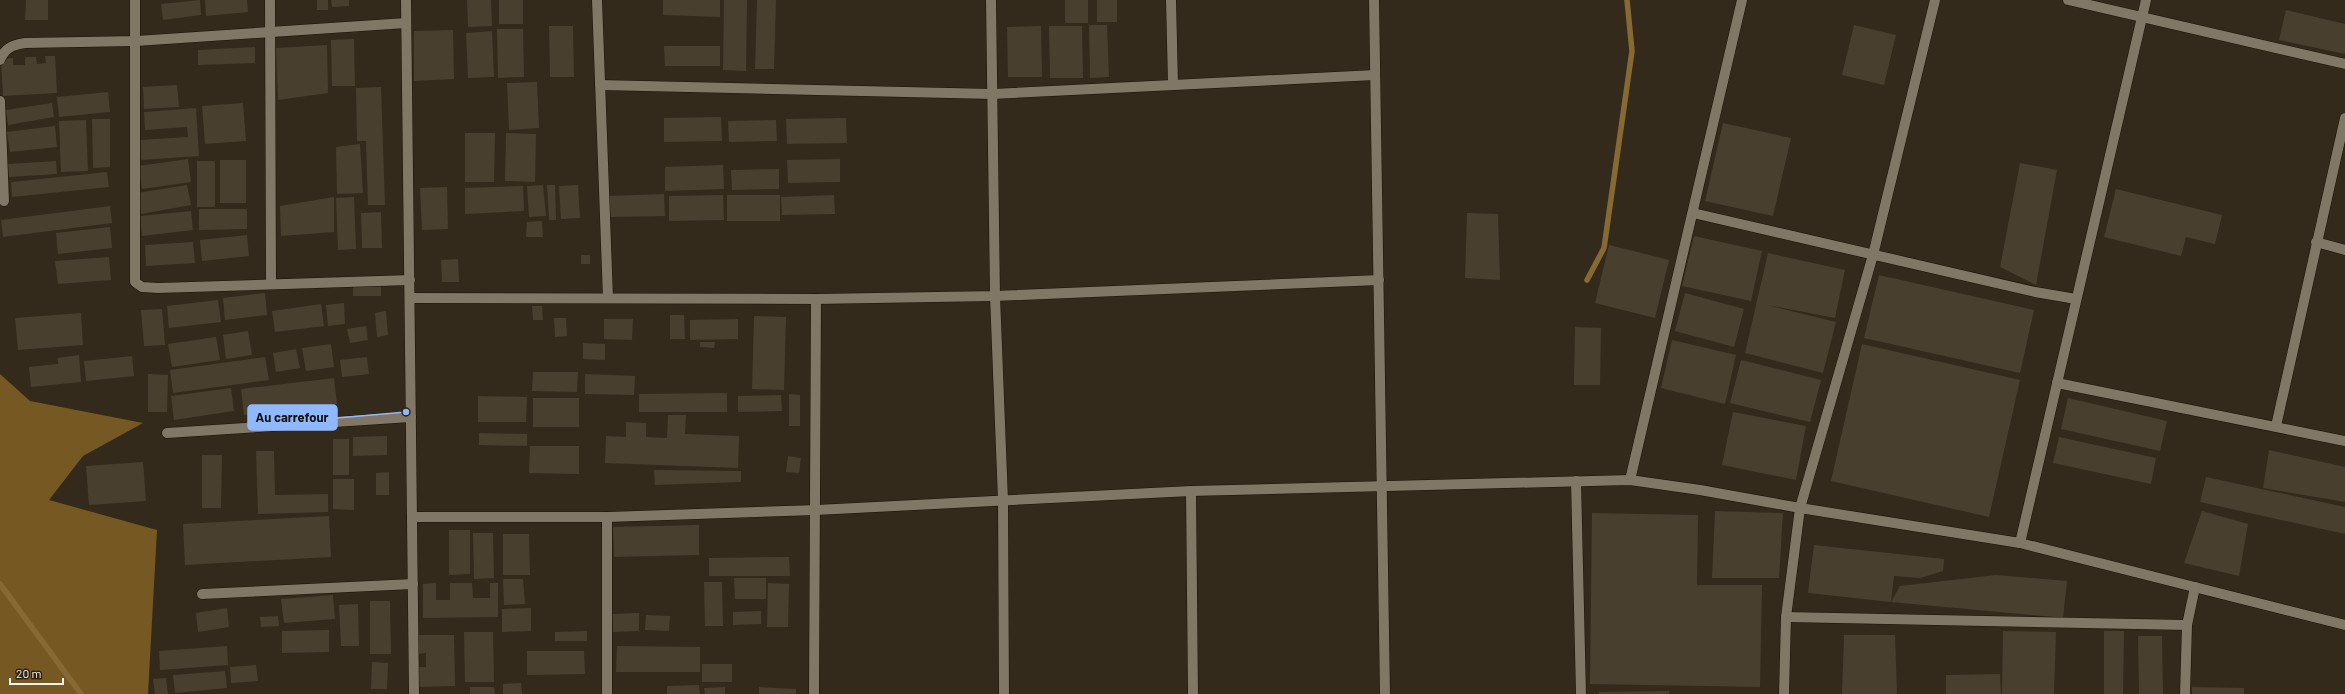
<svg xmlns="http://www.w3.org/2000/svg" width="2345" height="694" font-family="Barlow,sans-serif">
  <rect width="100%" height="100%" fill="#332a1b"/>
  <polygon fill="#765922" points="0,374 30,401 143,423 83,456 49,500 157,530 148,694 0,694"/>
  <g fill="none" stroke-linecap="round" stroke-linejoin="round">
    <g stroke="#876a33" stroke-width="5.5">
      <polyline points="1587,280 1604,248 1632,51 1627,0"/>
      <polyline points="0,584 81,694"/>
    </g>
  </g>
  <g fill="#483f2f">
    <polygon points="26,0 48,0 48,20 25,20"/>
    <polygon points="200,0 201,15 163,20 161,4"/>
    <polygon points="205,0 247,0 248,12 206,16"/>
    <rect x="317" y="0" width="11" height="10"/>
    <polygon points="331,0 349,0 349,6 332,7"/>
    <polygon points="467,0 491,0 492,26 468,27"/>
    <rect x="499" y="0" width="24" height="24"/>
    <polygon points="663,0 720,0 720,17 663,15"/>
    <polygon points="724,0 747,0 746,71 723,70"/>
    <polygon points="757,0 776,0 774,69 755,69"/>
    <rect x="1065" y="0" width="23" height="23"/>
    <rect x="1097" y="0" width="20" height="22"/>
    <polygon points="2286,10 2345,24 2345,54 2279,40"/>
    <polygon points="1089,25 1107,25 1109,77 1090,78"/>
    <polygon points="1854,25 1896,35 1884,85 1842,75"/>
    <polygon points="549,26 573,26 574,77 550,77"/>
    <polygon points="1041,26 1042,77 1008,77 1007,27"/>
    <polygon points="1049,26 1082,26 1083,78 1050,78"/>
    <polygon points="497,29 523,29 524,77 498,78"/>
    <polygon points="453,30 454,79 414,81 414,31"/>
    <polygon points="492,31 494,77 468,78 466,33"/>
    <polygon points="354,39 355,86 332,86 331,40"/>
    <polygon points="327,45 328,93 278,100 276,48"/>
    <polygon points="664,46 720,46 720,66 665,66"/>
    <polygon points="255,47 255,63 198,65 198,50"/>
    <polygon points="45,56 55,56 57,93 3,96 1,59 13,58 13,65 25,65 25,57 36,57 37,64 46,63"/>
    <polygon points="537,82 539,128 509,130 507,83"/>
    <polygon points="177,85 179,107 144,109 143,87"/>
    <polygon points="381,87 385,205 368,205 366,141 357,141 356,88"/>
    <polygon points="108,92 110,112 59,117 57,97"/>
    <polygon points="52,103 54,117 8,125 6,110"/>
    <polygon points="243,103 246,141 205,144 202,106"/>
    <polygon points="196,108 199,156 141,160 140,140 188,137 187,127 145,130 144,112"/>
    <polygon points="721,117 722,141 664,142 664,118"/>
    <polygon points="846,118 847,143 787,144 786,119"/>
    <polygon points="92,119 110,119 110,167 93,168"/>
    <polygon points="86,120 88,171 61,172 59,121"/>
    <polygon points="776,120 777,141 729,142 728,121"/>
    <polygon points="1723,123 1791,138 1773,216 1705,201"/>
    <polygon points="55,126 57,147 10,152 7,132"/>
    <polygon points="465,133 495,133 494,182 465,182"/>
    <polygon points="506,133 536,134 535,182 505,181"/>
    <polygon points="360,144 363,193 337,194 336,147"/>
    <polygon points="188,159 191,182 142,189 138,166"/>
    <polygon points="840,159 840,182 788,183 787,160"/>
    <rect x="220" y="160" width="26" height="43"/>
    <polygon points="56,161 57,174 9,177 8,164"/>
    <rect x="197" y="161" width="18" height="46"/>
    <polygon points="2020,163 2057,170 2036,285 2000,267"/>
    <polygon points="723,165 724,189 665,191 665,167"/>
    <polygon points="779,169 779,189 732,190 731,170"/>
    <polygon points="107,172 109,187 12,197 11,182"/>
    <polygon points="187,185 191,205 141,214 137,193"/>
    <polygon points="543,185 546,216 529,217 527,186"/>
    <polygon points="547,185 555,185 556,220 549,220"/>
    <polygon points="578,185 580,218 561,219 559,186"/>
    <polygon points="523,186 524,211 465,214 465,188"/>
    <polygon points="447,187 448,229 422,230 420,188"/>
    <polygon points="2116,189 2222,215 2215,244 2186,237 2181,256 2104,237"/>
    <polygon points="664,194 665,216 608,217 607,196"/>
    <polygon points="723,195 724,220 669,221 669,196"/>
    <rect x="727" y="195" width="53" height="26"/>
    <polygon points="834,195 835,214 782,215 781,197"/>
    <polygon points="334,197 334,232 281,236 280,206"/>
    <polygon points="354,197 356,249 338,250 336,198"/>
    <polygon points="110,206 112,223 3,237 1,220"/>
    <polygon points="199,209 247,209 247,229 199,230"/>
    <polygon points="191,211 193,230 142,236 140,216"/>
    <polygon points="381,212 382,248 362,248 361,213"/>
    <polygon points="1467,213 1498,214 1500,280 1465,278"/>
    <polygon points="542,221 543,237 526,237 527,222"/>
    <polygon points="110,227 112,248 58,254 56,233"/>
    <polygon points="247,235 249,256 202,261 200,240"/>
    <polygon points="1694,236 1762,251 1751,301 1682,286"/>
    <polygon points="193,242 195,263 146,266 145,245"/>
    <polygon points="1609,245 1669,260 1655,318 1595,303"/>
    <polygon points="1768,253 1845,270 1835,318 1767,305 1836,322 1823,373 1745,353"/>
    <rect x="581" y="255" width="9" height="9"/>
    <polygon points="109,257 111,280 58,284 55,261"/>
    <polygon points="458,259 459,282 442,282 441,260"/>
    <polygon points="1879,275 2034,310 2020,373 1864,338"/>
    <rect x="353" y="283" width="28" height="13"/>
    <polygon points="265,293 267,315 225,320 223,298"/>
    <polygon points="1685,293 1744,309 1734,347 1675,331"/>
    <polygon points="218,300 221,322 169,328 167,306"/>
    <polygon points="344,303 345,324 328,326 326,305"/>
    <polygon points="321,304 324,326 275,332 272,311"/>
    <polygon points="532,306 542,306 543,320 533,320"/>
    <polygon points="162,309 165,345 144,346 141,310"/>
    <polygon points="386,311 388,335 377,337 375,313"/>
    <polygon points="81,313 83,345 18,350 15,318"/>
    <polygon points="670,315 684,315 685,339 670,339"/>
    <polygon points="754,316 786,317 784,390 752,389"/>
    <polygon points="554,318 566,318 567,336 555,337"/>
    <polygon points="604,319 633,319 632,340 604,339"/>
    <polygon points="738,319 738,339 690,340 690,320"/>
    <polygon points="366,326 368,340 350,343 347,329"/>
    <polygon points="1575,327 1601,328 1600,385 1574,385"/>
    <polygon points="248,331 252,355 226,359 223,335"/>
    <polygon points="216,337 220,360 172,367 168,344"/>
    <polygon points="1672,340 1736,355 1725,404 1661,388"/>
    <polygon points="700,342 715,342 714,348 700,347"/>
    <polygon points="583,343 605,344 605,360 583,359"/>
    <polygon points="331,344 334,367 306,371 302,348"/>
    <polygon points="1862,344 2020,380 1989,517 1831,481"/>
    <polygon points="296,349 300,368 276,372 273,353"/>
    <polygon points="79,355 81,382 31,387 29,367 58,364 58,358"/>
    <polygon points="132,356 134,376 86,381 84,361"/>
    <polygon points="265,357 269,380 173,393 170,370"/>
    <polygon points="367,357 369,374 342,377 340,360"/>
    <polygon points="1741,360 1821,380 1810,422 1730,403"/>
    <polygon points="533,372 578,372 577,392 532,391"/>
    <polygon points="148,374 168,375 167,412 148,412"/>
    <polygon points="585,374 635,376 634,395 585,394"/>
    <polygon points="334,378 337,404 244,415 241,389"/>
    <polygon points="231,388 234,411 174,420 171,396"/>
    <polygon points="727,393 727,412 639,412 639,394"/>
    <polygon points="789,394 800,395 800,426 789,426"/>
    <polygon points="781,395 782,411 738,412 738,396"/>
    <polygon points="478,396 527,397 526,422 478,422"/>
    <rect x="533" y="398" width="46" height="29"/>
    <polygon points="2068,398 2167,421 2160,451 2061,429"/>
    <polygon points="1733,412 1806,426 1796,480 1722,465"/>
    <polygon points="668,415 686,415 685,434 739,436 738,468 605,463 606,436 626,437 626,422 646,423 646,437 667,438"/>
    <polygon points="479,433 527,434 527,446 479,445"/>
    <polygon points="387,436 387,455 353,456 353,437"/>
    <polygon points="2059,437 2156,458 2151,484 2053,463"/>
    <rect x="333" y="439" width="16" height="36"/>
    <polygon points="530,446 579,446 579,474 529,473"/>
    <polygon points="2269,450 2345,467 2345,502 2263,488"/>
    <polygon points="256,451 274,451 275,495 328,494 328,512 258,514"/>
    <polygon points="202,455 222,455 221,508 202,508"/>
    <polygon points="788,456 801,458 799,473 786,472"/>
    <polygon points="143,462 146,501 89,505 86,466"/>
    <polygon points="654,470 741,471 741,482 655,485"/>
    <polygon points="389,472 389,495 376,495 376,473"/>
    <polygon points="2206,477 2345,507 2345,534 2200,502"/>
    <polygon points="333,479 354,479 354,510 333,509"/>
    <polygon points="1715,511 1783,513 1779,578 1712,578"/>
    <polygon points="2202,511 2248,524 2239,576 2184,563"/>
    <polygon points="1592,513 1698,515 1697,585 1762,585 1760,687 1590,684"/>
    <polygon points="329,516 331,557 185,565 183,524"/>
    <polygon points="699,525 699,555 614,557 613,527"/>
    <polygon points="449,530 470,530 470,574 449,575"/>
    <polygon points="473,533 493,533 494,578 474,579"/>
    <polygon points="503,534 529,534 530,575 503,575"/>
    <polygon points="1814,545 1944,559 1943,571 1920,578 1894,576 1891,602 1808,593"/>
    <polygon points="789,557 790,576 709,576 709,558"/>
    <polygon points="1996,575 2067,581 2063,618 1891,602 1900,586"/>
    <polygon points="734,578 766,578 766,599 735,599"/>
    <polygon points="503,579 523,579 525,604 504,605"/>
    <polygon points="704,582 722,582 723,626 705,626"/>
    <polygon points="436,583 436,600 450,600 450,583 472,583 473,598 490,598 490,583 498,583 498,617 423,618 423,584"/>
    <polygon points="768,583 789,584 788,627 767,627"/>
    <polygon points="333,595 335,619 284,623 281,599"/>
    <polygon points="370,601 390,601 391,654 370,654"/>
    <polygon points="358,604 359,646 341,646 339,605"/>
    <polygon points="227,608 229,627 198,632 196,613"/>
    <polygon points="531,608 531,631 502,632 502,609"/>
    <polygon points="761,611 761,624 733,625 733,612"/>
    <polygon points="639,613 639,631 613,632 612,614"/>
    <polygon points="646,615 670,616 669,631 645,630"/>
    <polygon points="278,616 279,626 261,627 260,617"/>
    <polygon points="329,630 329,652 282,653 282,631"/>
    <polygon points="587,631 587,641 555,641 555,632"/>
    <polygon points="2003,631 2056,632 2054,694 2002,694"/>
    <polygon points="2104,631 2124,631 2123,694 2104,694"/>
    <polygon points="464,632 493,632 494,682 465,682"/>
    <polygon points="418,635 454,635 455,686 417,687 417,667 426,667 426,653 418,654"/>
    <polygon points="1844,635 1895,635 1897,694 1842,694"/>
    <polygon points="2138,636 2162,636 2163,694 2139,694"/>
    <polygon points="227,646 228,665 160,670 159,651"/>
    <polygon points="617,646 700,647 700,672 616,672"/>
    <polygon points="527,651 584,651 585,674 527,675"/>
    <polygon points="372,662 388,663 387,689 371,689"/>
    <rect x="702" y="664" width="30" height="18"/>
    <polygon points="256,665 258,681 231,683 230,667"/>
    <polygon points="225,671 227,688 175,693 173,675"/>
    <polygon points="2000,674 2001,694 1946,694 1946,675"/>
    <polygon points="166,678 168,694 155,694 153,679"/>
    <polygon points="521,683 522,694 503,694 503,684"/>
    <polygon points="699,685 700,694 667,694 667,686"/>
    <polygon points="470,687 494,687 495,694 470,694"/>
    <polygon points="725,687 725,694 705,694 704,688"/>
    <polygon points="759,687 796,689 796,694 759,694"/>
    <polygon points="2192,687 2244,688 2244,694 2192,694"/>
    <polygon points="1669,691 1669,694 1599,694 1599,692"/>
  </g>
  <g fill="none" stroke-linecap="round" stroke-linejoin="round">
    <defs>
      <g id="street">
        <polyline points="135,0 135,282 142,287 158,288 410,280"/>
        <polyline points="270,0 271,283"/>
        <polyline points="406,0 414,694"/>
        <polyline points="597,0 608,298"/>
        <polyline points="991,0 995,296 1003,500 1004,694"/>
        <polyline points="1171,0 1173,84"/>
        <polyline points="1374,0 1385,694"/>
        <polyline points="2068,0 2345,64"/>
        <path d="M0,60C5,48 12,45 25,43L136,41L406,23"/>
        <polyline points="600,85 993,94 1375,75"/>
        <polyline points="0,101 4,201"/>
        <polyline points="1693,213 2035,292 2076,299"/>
        <polyline points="2316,242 2345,250"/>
        <polyline points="410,298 816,299 995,296 1379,280"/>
        <polyline points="2057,383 2345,441"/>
        <polyline points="2276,426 2345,118"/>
        <polyline points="167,433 411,417"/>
        <polyline points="1630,480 1742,0"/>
        <polyline points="1576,481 1581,694"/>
        <polyline points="1191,491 1193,694"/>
        <polyline points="412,517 607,517 816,510 1191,491 1630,480 1700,490 1800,508 2020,543 2345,625"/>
        <polyline points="2020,543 2146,0"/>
        <polyline points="202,594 413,584"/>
        <polyline points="1786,617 2187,625"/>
        <polyline points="607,694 607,517"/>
        <polyline points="814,694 816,299"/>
        <polyline points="1784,694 1786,617 1800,508 1873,255 1935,0"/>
        <polyline points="2185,694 2187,625 2195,587"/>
      </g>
    </defs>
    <use href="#street" stroke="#1a1305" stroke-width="11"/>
    <use href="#street" stroke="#817766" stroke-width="10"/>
  </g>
  <path fill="none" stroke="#90b8fd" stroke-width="1.5" d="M406 412L337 418"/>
  <circle fill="#90b8fd" stroke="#292012" stroke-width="1.5" cx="406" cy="412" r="4"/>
  <rect fill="#90b8fd" stroke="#90b8fd" stroke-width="1.5" x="248" y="405" width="89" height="25" rx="4"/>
  <g font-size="13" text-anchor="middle" font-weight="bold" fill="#111">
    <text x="292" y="422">Au carrefour</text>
  </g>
  <path d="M10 678v6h53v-6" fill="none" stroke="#f9f4ea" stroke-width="2"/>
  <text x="16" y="678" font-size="12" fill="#f9f4ea" stroke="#292012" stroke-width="3" paint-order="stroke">20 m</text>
</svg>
